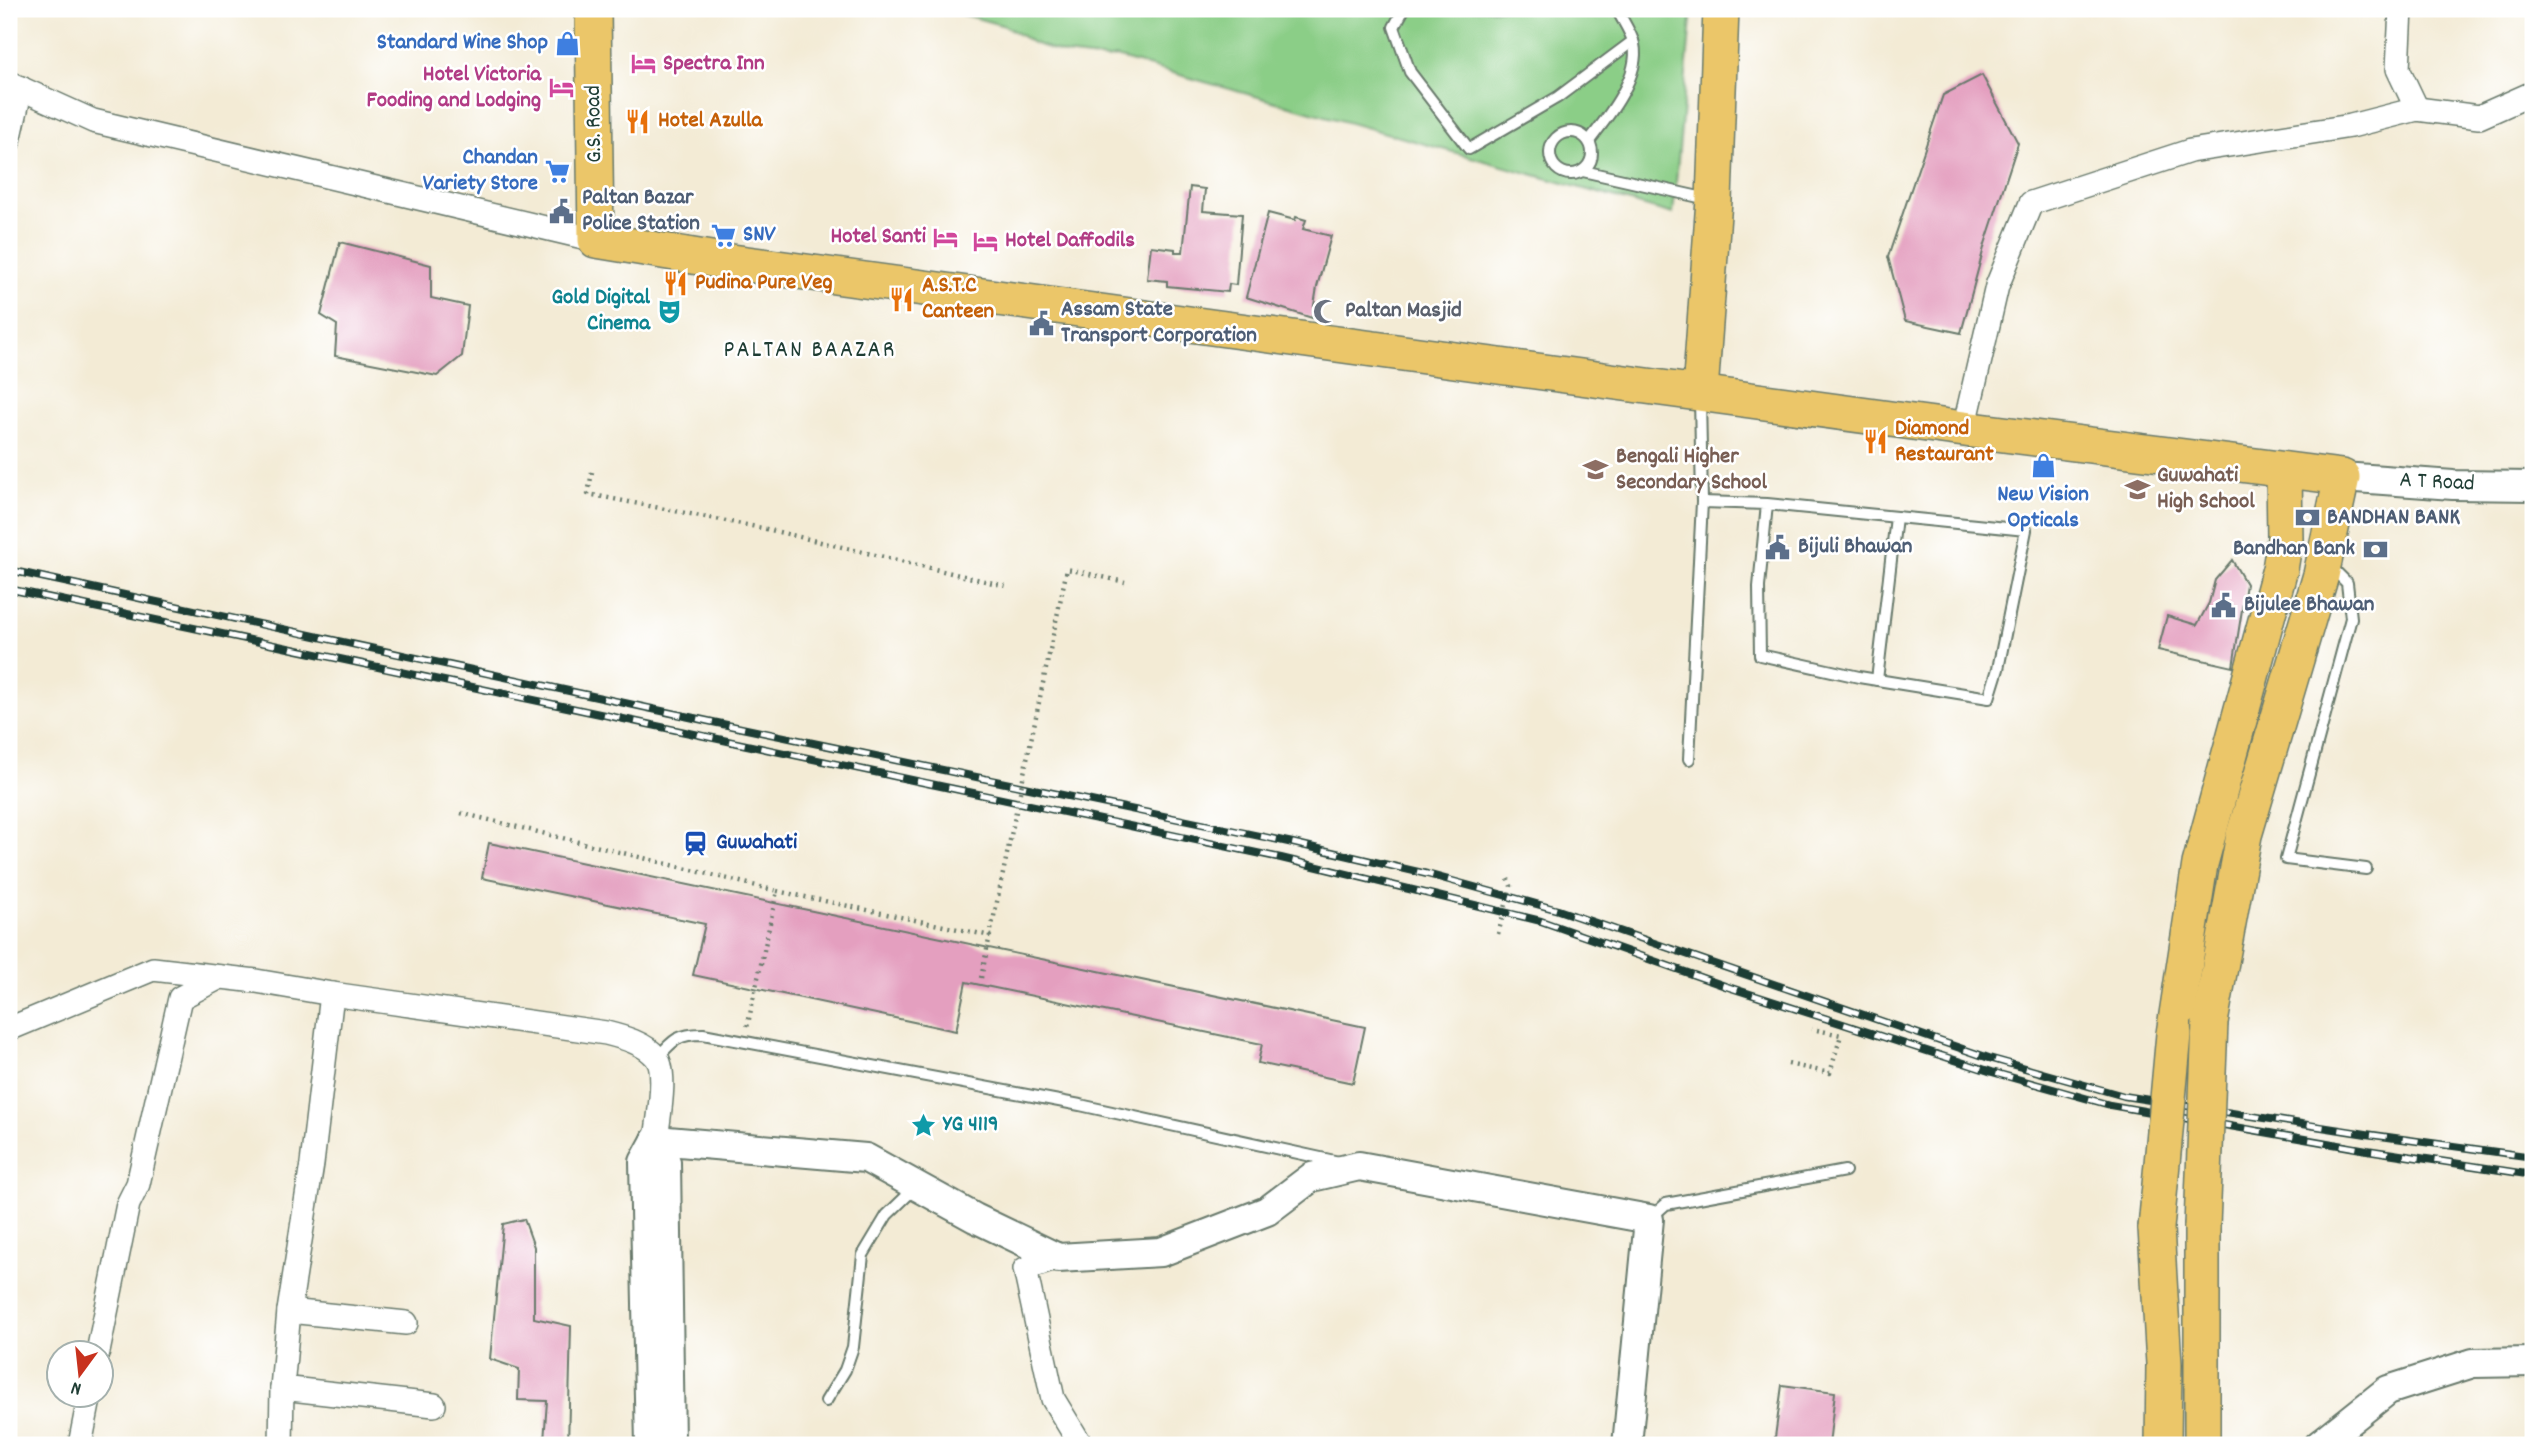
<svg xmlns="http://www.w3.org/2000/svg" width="2542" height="1454" font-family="Dekko,sans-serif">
  <rect width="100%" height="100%" fill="#fff"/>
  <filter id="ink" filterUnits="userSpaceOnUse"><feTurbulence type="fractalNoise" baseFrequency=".0143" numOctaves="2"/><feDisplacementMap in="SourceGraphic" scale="14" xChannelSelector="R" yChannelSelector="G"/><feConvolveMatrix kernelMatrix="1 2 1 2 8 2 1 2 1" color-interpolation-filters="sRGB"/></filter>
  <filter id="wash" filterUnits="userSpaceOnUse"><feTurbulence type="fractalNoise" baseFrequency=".00686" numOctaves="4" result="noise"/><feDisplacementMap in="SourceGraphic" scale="28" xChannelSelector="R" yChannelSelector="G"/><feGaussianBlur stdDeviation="1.57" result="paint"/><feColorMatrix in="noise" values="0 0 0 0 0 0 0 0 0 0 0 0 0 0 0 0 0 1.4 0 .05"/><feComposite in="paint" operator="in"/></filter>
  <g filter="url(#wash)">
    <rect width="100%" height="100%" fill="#f3ebd5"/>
    <polygon fill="#8bce87" stroke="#55865e" stroke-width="2" points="943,9 1692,9 1673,214 1116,57 1107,59 1065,54 1033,43 1005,26"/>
    <g id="blocks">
      <g fill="#e49fbf">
        <polygon points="1982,75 2018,143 1985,244 1961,333 1905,321 1888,257 1943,95"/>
        <polygon points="1190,187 1205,189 1203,211 1242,214 1236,285 1229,284 1228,292 1167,286 1167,281 1147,279 1151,246 1175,249 1175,252 1183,252"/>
        <polygon points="1268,213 1295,220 1296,217 1306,220 1303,229 1331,236 1317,287 1312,318 1246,297"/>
        <polygon points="340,242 431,265 431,298 468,306 462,356 437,376 335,356 337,325 321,315"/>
        <polygon points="2232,560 2246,584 2233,667 2158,650 2167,616 2197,625 2209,603 2215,580"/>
        <polygon points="489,843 1365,1027 1353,1083 1258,1063 1262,1044 966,982 956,1031 693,975 705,924 482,878"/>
        <polygon points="524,1219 534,1247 534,1318 571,1326 568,1445 555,1445 544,1441 547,1401 518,1400 519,1369 490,1359 503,1224"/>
        <polygon points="1782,1385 1835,1392 1829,1445 1774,1445"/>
      </g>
    </g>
  </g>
  <g filter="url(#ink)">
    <use href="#blocks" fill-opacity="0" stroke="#697a6c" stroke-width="2"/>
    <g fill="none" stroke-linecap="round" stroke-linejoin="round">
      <defs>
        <g id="service">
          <polyline points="1404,9 1394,27 1410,72 1469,149 1558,97 1633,41"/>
          <circle cx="1571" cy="153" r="21"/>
          <path d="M1589,141C1608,117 1641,76 1634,44C1631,32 1622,20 1617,9"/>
          <polyline points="1583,171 1708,199"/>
          <polyline points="1702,502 1767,504 2026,530 1998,669 1989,698 1859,677 1760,655 1759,587 1767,504"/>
          <polyline points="2331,567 2347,583 2351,618 2286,859 2366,869"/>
          <polyline points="1877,680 1896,517"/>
          <polyline points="1689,759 1702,502 1700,398"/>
          <path d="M657,1058C673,1040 678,1034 703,1034L1080,1105L1339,1162"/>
          <polyline points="1649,1219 1666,1204 1845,1171"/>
          <polyline points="826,1401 845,1370 853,1347 863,1255 887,1215 915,1188"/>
        </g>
        <g id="minor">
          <polyline points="2401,9 2398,69 2417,109"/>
          <polyline points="9,83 93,121 596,240"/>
          <polyline points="9,141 21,88"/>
          <polyline points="1964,429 1997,286 2031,203 2190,151 2351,126 2417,109 2479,117 2533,93"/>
          <path d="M9,1029L153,969L256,981L332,994L606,1033C622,1037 645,1043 656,1057C668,1071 658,1121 656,1140"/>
          <polyline points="1058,1258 1025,1269 1053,1399 1081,1445"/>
          <polyline points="289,1311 406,1323"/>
          <polyline points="98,1352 128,1204 138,1184 180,998 220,977"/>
          <polyline points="282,1388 434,1405"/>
          <polyline points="80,1445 90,1394"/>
          <polyline points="281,1445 282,1388 289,1311 312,1164 332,994"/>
        </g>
        <g id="tertiary">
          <polyline points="2342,477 2453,485 2533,486"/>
          <polyline points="656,1140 866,1158 975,1218 1058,1258 1161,1252 1267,1211 1312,1177 1359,1166 1649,1219 1627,1445"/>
          <polyline points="656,1140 666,1162 670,1445"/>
          <polyline points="650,1445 644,1162 656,1140"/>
          <polyline points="2319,1445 2388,1390 2473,1363 2533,1362"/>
        </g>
        <g id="primary">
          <polyline points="593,9 596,240 717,260 1964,429 2342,477 2321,575 2244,835 2210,1022"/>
          <polyline points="1700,392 1714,200 1721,9"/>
          <polyline points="2174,1034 2200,864 2280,569 2285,539 2284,470"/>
          <polyline points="2202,1226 2202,1445"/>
          <polyline points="2156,1228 2164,1364 2163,1445"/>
        </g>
      </defs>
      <use href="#service" stroke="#697a6c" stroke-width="14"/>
      <use href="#minor" stroke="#697a6c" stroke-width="26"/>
      <use href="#tertiary" stroke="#697a6c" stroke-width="32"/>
      <use href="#primary" stroke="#697a6c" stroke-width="38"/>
      <g stroke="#697a6c" stroke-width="4.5" stroke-dasharray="2 5" stroke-linecap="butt">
        <polyline points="592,472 588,494 762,528 1010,587"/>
        <polyline points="461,813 777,891 747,1028"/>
        <polyline points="777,891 991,936"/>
        <polyline points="1498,934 1511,886 1508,879"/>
        <polyline points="1788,1064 1830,1073 1841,1035 1812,1029"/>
      </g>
      <use href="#service" stroke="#fff" stroke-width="10"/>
      <use href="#minor" stroke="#fff" stroke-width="23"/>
      <use href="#tertiary" stroke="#fff" stroke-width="28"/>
      <use href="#primary" stroke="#ebc669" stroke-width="35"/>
      <defs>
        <g id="rail">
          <polyline points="9,570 708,721 1293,843 1427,874 1558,910 1989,1058 2124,1096 2366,1134 2533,1157"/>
          <polyline points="9,589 1281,858 1541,921 1725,986 1992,1072 2110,1105 2367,1150 2533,1175"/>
        </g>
      </defs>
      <use href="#rail" stroke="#1f3d34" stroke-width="8"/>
      <use href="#rail" stroke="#fff" stroke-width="5" stroke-dasharray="16" stroke-linecap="butt"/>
      <defs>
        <g id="primary-bridge">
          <polyline points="2202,1226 2210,1022"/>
          <polyline points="2156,1228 2174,1034"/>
        </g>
      </defs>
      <use href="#primary-bridge" stroke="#697a6c" stroke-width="38" stroke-linecap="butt"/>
      <polyline stroke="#697a6c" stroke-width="4.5" stroke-dasharray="2 5" stroke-linecap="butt" points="981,978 1067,569 1125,582"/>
      <use href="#primary-bridge" stroke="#ebc669" stroke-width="35"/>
    </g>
  </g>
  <defs>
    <symbol id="shop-bare" viewBox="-9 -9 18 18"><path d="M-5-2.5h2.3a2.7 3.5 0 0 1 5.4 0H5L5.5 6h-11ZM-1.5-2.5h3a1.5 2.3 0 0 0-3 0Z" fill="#3f7fe0" stroke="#fff" stroke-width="2.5" paint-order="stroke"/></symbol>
    <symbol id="hotel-bare" viewBox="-9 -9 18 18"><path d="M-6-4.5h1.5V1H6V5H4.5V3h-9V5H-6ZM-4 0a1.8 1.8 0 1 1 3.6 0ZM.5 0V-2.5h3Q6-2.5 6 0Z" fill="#d1479c" stroke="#fff" stroke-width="2.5" paint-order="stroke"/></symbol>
    <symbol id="restaurant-bare" viewBox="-9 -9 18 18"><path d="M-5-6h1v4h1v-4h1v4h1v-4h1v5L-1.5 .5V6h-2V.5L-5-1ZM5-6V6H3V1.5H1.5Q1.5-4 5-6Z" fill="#e8710a" stroke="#fff" stroke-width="2.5" paint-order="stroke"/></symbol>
    <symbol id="supermarket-bare" viewBox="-9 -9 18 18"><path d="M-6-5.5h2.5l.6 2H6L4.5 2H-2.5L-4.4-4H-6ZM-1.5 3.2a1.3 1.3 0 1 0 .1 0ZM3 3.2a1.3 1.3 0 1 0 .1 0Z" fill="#3f7fe0" stroke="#fff" stroke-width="2.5" paint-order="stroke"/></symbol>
    <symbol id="civic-bare" viewBox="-9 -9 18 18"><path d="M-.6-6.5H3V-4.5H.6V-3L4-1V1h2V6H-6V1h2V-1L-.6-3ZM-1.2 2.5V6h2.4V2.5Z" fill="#5c6f8a" stroke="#fff" stroke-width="2.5" paint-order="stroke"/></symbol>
    <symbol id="theatre-bare" viewBox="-9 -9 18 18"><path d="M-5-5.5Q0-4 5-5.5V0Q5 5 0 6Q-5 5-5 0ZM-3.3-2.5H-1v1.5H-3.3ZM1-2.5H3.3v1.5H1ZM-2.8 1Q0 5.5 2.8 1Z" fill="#0f9aa8" stroke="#fff" stroke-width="2.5" paint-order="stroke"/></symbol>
    <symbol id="mosque-bare" viewBox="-9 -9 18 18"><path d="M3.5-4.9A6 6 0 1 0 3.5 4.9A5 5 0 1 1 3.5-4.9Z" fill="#6b7280" stroke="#fff" stroke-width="2.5" paint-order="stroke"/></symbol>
    <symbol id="school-bare" viewBox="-9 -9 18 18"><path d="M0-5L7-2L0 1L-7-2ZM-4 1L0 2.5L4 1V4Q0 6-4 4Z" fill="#8d6e63" stroke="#fff" stroke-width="2.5" paint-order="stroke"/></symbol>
    <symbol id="bank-bare" viewBox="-9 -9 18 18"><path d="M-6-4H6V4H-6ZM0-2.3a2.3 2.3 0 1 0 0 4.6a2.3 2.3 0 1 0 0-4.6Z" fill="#5c6f8a" stroke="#fff" stroke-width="2.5" paint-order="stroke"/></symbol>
    <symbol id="station-bare" viewBox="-9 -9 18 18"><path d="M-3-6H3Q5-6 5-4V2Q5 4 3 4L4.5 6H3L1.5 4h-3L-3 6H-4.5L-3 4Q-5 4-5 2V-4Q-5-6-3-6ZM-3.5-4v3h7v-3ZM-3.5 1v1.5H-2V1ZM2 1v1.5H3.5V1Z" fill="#1a4fb4" stroke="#fff" stroke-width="2.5" paint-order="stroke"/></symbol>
    <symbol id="sight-bare" viewBox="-9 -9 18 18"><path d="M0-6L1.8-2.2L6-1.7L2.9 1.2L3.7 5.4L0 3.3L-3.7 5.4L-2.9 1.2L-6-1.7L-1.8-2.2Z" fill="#0f9aa8" stroke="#fff" stroke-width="2.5" paint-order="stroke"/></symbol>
  </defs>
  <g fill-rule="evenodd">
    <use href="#shop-bare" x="550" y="26" width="35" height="35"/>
    <use href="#hotel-bare" x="626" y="46" width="35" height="35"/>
    <use href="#hotel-bare" x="544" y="70" width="35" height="35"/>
    <use href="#restaurant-bare" x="620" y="104" width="35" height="35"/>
    <use href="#supermarket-bare" x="540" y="154" width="35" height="35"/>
    <use href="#civic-bare" x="544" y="194" width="35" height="35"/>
    <use href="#supermarket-bare" x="706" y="218" width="35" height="35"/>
    <use href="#hotel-bare" x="928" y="220" width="35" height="35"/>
    <use href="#hotel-bare" x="968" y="224" width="35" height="35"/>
    <use href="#restaurant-bare" x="658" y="266" width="35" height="35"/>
    <use href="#restaurant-bare" x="884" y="282" width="35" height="35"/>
    <use href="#theatre-bare" x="652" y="294" width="35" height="35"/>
    <use href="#mosque-bare" x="1308" y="294" width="35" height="35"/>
    <use href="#civic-bare" x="1024" y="306" width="35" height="35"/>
    <use href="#restaurant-bare" x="1858" y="424" width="35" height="35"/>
    <use href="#shop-bare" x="2026" y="448" width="35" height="35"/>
    <use href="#school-bare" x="1578" y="452" width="35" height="35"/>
    <use href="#school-bare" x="2120" y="472" width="35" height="35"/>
    <use href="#bank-bare" x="2290" y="500" width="35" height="35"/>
    <use href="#civic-bare" x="1760" y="530" width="35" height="35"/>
    <use href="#bank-bare" x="2358" y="532" width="35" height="35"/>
    <use href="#civic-bare" x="2206" y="588" width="35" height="35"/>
    <use href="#station-bare" x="678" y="826" width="35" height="35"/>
    <use href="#sight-bare" x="906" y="1108" width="35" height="35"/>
  </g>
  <g text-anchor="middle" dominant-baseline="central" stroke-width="5" stroke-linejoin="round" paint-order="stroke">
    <g font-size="23" font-weight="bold" fill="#366cbe" stroke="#fff" text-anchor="end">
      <text x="548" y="43">Standard Wine Shop</text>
      <text x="538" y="158">Chandan<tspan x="538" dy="26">Variety Store</tspan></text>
      <text x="743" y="235" text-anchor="start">SNV</text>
      <text x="2043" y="495" text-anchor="middle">New Vision<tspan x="2043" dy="26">Opticals</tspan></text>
    </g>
    <g font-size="23" font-weight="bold" fill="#b23c85" stroke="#fff" text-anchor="start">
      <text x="663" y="64">Spectra Inn</text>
      <text x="541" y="75" text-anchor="end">Hotel Victoria<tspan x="541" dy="26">Fooding and Lodging</tspan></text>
      <text x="926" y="237" text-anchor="end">Hotel Santi</text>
      <text x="1005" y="241">Hotel Daffodils</text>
    </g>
    <g font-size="23" font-weight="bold" fill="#c56008" stroke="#fff" text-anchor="start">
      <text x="658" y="121">Hotel Azulla</text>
      <text x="695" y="283">Pudina Pure Veg</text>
      <text x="922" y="286">A.S.T.C<tspan x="922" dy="26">Canteen</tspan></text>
      <text x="1895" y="429">Diamond<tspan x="1895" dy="26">Restaurant</tspan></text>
    </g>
    <g font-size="23" fill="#1f3d34" stroke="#fff">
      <text transform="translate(595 124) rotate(-91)">G.S. Road</text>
      <text transform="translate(2437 483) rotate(3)">A T Road</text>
    </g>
    <g font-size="23" font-weight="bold" fill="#4e5e75" stroke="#fff" text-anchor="start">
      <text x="582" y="198">Paltan Bazar<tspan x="582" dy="26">Police Station</tspan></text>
      <text x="1061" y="310">Assam State<tspan x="1061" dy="26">Transport Corporation</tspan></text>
      <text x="2327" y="518">BANDHAN BANK</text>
      <text x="1798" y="547">Bijuli Bhawan</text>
      <text x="2355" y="549" text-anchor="end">Bandhan Bank</text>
      <text x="2244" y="605">Bijulee Bhawan</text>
    </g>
    <g font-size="23" font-weight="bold" fill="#0d838f" stroke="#fff" text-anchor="end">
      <text x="650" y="298">Gold Digital<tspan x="650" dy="26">Cinema</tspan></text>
      <text x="943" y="1125" text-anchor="start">YG 4119</text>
    </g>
    <g font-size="23" font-weight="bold" fill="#5b616d" stroke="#fff" text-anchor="start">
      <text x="1345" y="311">Paltan Masjid</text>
    </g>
    <g font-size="23" font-weight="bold" fill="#785e54" stroke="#fff" text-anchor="start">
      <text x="1616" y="457">Bengali Higher<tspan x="1616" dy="26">Secondary School</tspan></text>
      <text x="2157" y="476">Guwahati<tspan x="2157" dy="26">High School</tspan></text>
    </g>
    <g font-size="23" font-weight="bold" fill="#164399" stroke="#fff" text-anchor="start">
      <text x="716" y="843">Guwahati</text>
    </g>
    <g font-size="24" letter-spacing="2" fill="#1f3d34" stroke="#fff">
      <text x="810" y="351">PALTAN BAAZAR</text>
    </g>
  </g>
  <rect width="2542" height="1454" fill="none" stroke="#fff" stroke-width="35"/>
  <g transform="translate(80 1374) rotate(195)"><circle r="33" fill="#ffffff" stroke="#a5b1ae" stroke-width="2"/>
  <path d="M0-5L12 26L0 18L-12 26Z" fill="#c8321e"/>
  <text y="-10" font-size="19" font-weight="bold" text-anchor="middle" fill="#1f3d34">N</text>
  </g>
</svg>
